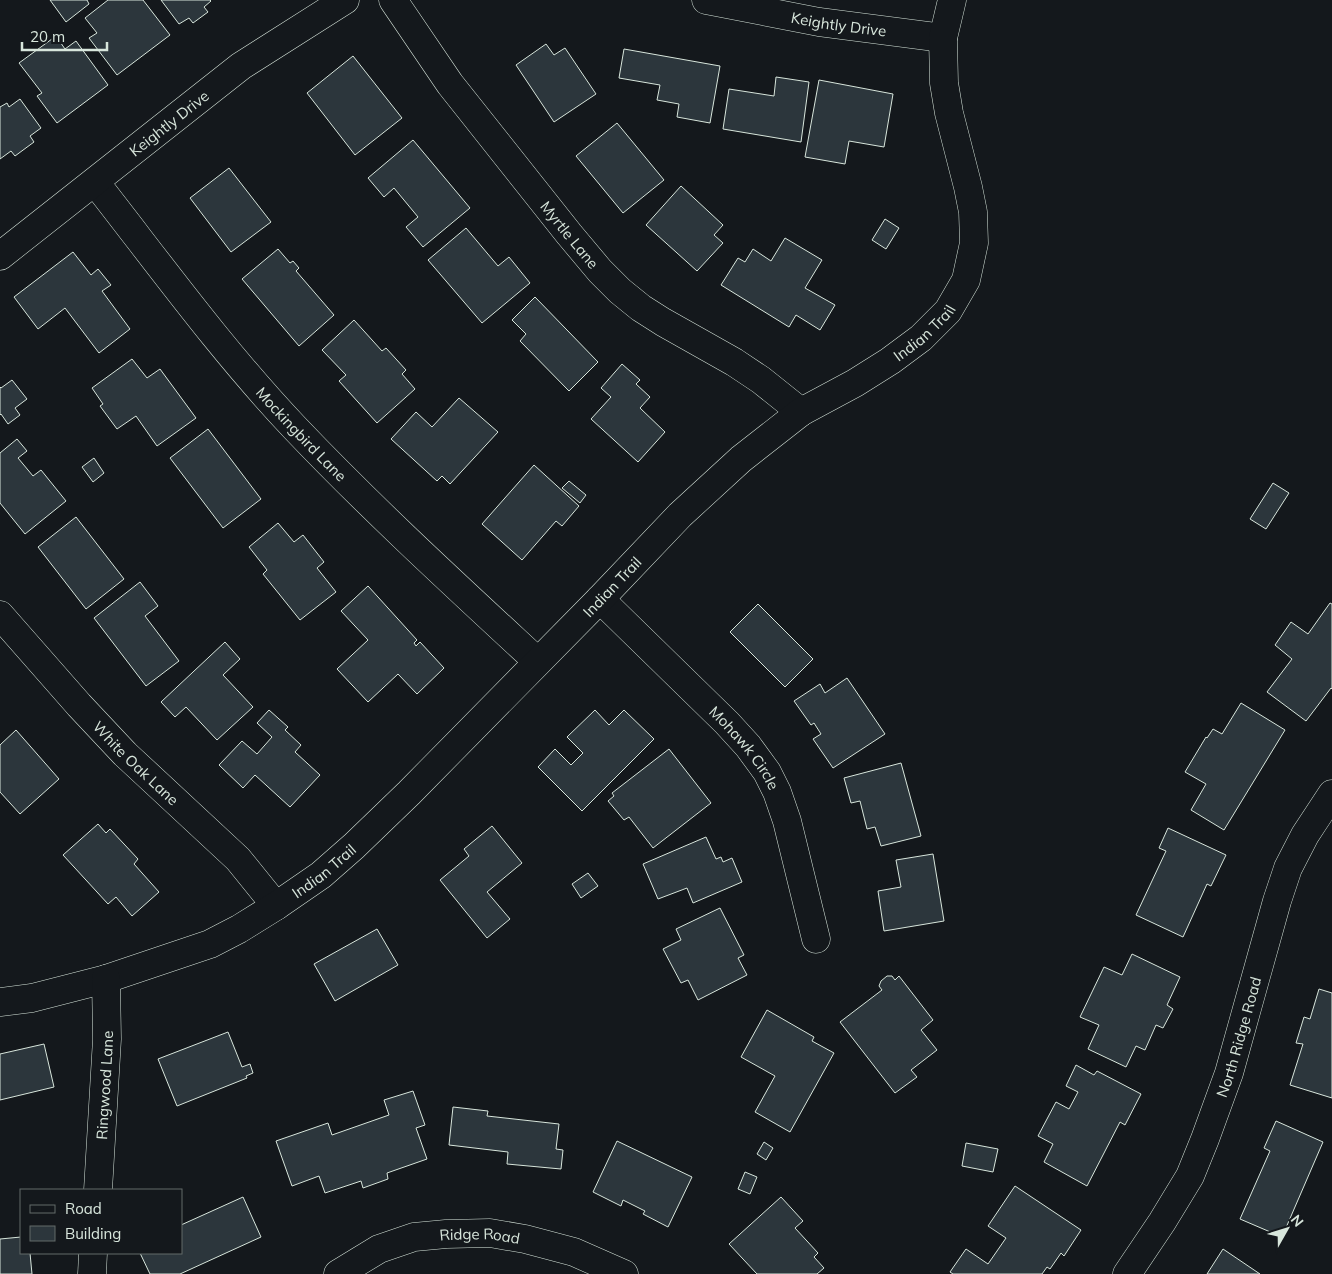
<svg xmlns="http://www.w3.org/2000/svg" width="1332" height="1274" font-family="Mulish,sans-serif">
  <rect width="100%" height="100%" fill="#14181c"/>
  <g fill="#2c363c" stroke="#d8e6dc">
    <polygon points="50,0 87,0 89,4 66,22"/>
    <polygon points="108,0 143,0 170,35 117,75 89,38 97,33 85,18"/>
    <polygon points="161,0 210,0 211,1 204,7 208,12 193,23 189,18 179,24"/>
    <polygon points="56,36 65,49 76,41 108,85 57,123 37,96 42,93 19,63"/>
    <polygon points="546,44 554,55 565,48 596,94 554,122 516,65"/>
    <polygon points="624,49 720,66 710,123 677,117 679,104 657,100 660,85 619,78"/>
    <polygon points="353,56 402,118 355,155 307,93"/>
    <polygon points="776,77 809,82 801,142 723,129 729,89 774,96"/>
    <polygon points="819,80 893,94 884,147 849,141 845,164 805,157"/>
    <polygon points="20,99 41,128 30,136 34,142 15,156 11,151 0,159 0,107 7,103 9,107"/>
    <polygon points="617,123 664,180 623,213 576,156"/>
    <polygon points="413,140 470,208 423,247 406,227 418,217 394,188 384,197 368,178"/>
    <polygon points="229,168 271,222 231,252 190,198"/>
    <polygon points="681,186 723,225 714,235 723,243 697,271 646,225"/>
    <polygon points="885,219 899,228 886,249 872,240"/>
    <polygon points="466,228 498,266 509,257 530,283 482,323 428,260"/>
    <polygon points="785,238 822,260 805,288 835,305 820,330 796,315 789,327 721,285 738,258 745,262 753,249 771,261"/>
    <polygon points="278,249 290,263 293,261 299,268 296,271 334,315 299,346 242,279"/>
    <polygon points="73,252 91,275 98,269 111,285 102,291 130,329 99,353 65,308 38,329 14,297"/>
    <polygon points="535,297 598,362 569,391 520,341 526,334 512,320"/>
    <polygon points="354,320 382,351 386,348 406,370 402,374 415,389 377,423 339,381 346,375 322,350"/>
    <polygon points="132,359 147,378 160,369 196,418 157,446 136,416 117,429 100,406 103,404 92,388"/>
    <polygon points="622,364 640,380 636,384 650,397 640,408 665,432 638,462 591,419 611,397 601,388"/>
    <polygon points="12,380 27,399 15,408 20,415 8,424 1,414 0,415 0,387 1,388"/>
    <polygon points="459,398 498,432 450,484 442,476 437,481 391,439 416,412 432,427"/>
    <polygon points="208,429 261,499 223,528 170,458"/>
    <polygon points="17,439 27,451 18,458 33,476 41,470 66,501 25,534 0,503 0,453"/>
    <polygon points="94,458 104,473 93,482 82,467"/>
    <polygon points="534,465 579,506 562,526 556,521 522,560 482,524"/>
    <polygon points="569,481 586,495 580,503 562,488"/>
    <polygon points="1273,483 1289,493 1266,529 1250,519"/>
    <polygon points="76,517 124,579 86,609 38,547"/>
    <polygon points="278,523 294,542 303,535 324,562 317,568 336,592 300,620 263,574 267,570 249,547"/>
    <polygon points="140,582 158,606 145,616 179,661 146,686 94,618"/>
    <polygon points="368,586 417,640 414,643 416,646 420,642 444,668 417,694 398,674 368,702 337,669 368,640 341,611"/>
    <polygon points="1330,603 1332,604 1332,689 1331,688 1306,721 1267,692 1292,659 1275,645 1291,622 1308,634"/>
    <polygon points="758,604 813,659 785,687 730,632"/>
    <polygon points="225,642 240,659 223,675 253,707 217,740 186,707 175,717 161,702"/>
    <polygon points="847,678 885,734 833,768 813,739 821,734 814,723 811,725 794,701 820,684 825,693"/>
    <polygon points="1241,703 1285,730 1224,830 1191,810 1206,784 1185,772 1206,737 1207,738 1213,729 1222,734"/>
    <polygon points="269,710 288,727 285,730 301,745 295,752 320,775 290,807 255,775 243,788 219,765 242,741 257,754 272,737 257,723"/>
    <polygon points="595,710 609,725 624,710 654,739 582,811 538,767 555,749 571,765 583,753 567,737"/>
    <polygon points="16,730 59,779 20,814 0,792 0,745"/>
    <polygon points="669,749 711,803 653,848 629,817 624,820 608,801 614,796 612,793"/>
    <polygon points="901,763 921,836 881,846 875,827 867,829 860,801 851,803 844,778"/>
    <polygon points="98,824 106,833 110,829 138,859 134,864 159,892 132,916 116,897 108,904 63,855"/>
    <polygon points="492,826 522,863 487,892 510,919 487,938 440,880 469,856 464,849"/>
    <polygon points="1168,828 1226,855 1211,886 1207,884 1183,937 1136,915 1166,851 1159,848"/>
    <polygon points="706,837 716,859 721,857 723,862 732,858 742,882 693,903 687,888 658,899 643,864"/>
    <polygon points="933,854 944,921 884,931 878,891 901,887 896,860"/>
    <polygon points="588,873 598,886 581,898 572,884"/>
    <polygon points="720,908 744,955 738,958 747,975 698,1000 688,980 681,983 663,949 681,940 676,929"/>
    <polygon points="377,929 398,965 335,1001 314,964"/>
    <polygon points="1132,954 1180,977 1167,1005 1173,1009 1163,1028 1156,1025 1145,1050 1136,1046 1126,1067 1088,1049 1099,1025 1080,1017 1104,967 1122,975"/>
    <polygon points="887,976 892,976 895,980 899,976 933,1020 921,1030 937,1050 911,1070 917,1077 895,1093 840,1022 882,990 879,986 881,981"/>
    <polygon points="1319,989 1332,993 1332,1098 1290,1085 1303,1044 1296,1043 1304,1017 1310,1019"/>
    <polygon points="767,1010 814,1037 812,1041 834,1053 790,1132 755,1112 775,1076 741,1057"/>
    <polygon points="228,1032 242,1067 250,1064 253,1073 246,1076 247,1078 177,1106 158,1059"/>
    <polygon points="44,1044 54,1087 0,1100 0,1054"/>
    <polygon points="1076,1065 1094,1075 1097,1071 1141,1094 1125,1125 1120,1122 1087,1186 1044,1162 1053,1144 1038,1136 1056,1102 1069,1109 1078,1092 1066,1086"/>
    <polygon points="413,1091 425,1125 416,1128 427,1159 387,1173 388,1179 363,1188 361,1181 325,1193 319,1176 292,1186 276,1141 328,1123 332,1135 389,1115 384,1100"/>
    <polygon points="453,1107 488,1111 487,1116 559,1124 556,1149 563,1150 561,1169 507,1164 508,1152 449,1145"/>
    <polygon points="1276,1121 1323,1142 1282,1237 1240,1219 1270,1151 1264,1148"/>
    <polygon points="617,1141 692,1177 668,1227 643,1214 645,1211 623,1200 621,1206 593,1192"/>
    <polygon points="764,1142 773,1148 766,1160 757,1154"/>
    <polygon points="966,1143 998,1149 993,1172 962,1166"/>
    <polygon points="745,1172 757,1177 750,1194 738,1189"/>
    <polygon points="1015,1186 1081,1230 1064,1256 1061,1253 1050,1269 1047,1267 1042,1274 953,1274 950,1272 966,1249 988,1264 1006,1238 988,1226"/>
    <polygon points="243,1197 261,1237 180,1274 150,1274 140,1253 181,1253 181,1225"/>
    <polygon points="781,1197 803,1221 795,1228 818,1253 814,1257 824,1268 817,1274 757,1274 729,1244"/>
    <polygon points="21,1237 21,1253 30,1253 32,1274 0,1274 0,1239"/>
    <polygon points="1223,1249 1260,1274 1207,1274"/>
  </g>
  <g fill="none" stroke-linecap="round" stroke-linejoin="round">
    <defs>
      <g id="minor">
        <path id="s1" d="M393,0L450,84L569,234L600,271L620,291L641,308L663,322L734,362L761,380L801,412"/>
        <path id="s2" d="M706,0L819,22L943,38"/>
        <path id="s3" d="M95,182C160,265 222,351 295,428C372,509 455,585 537,661"/>
        <path id="s4" d="M0,256L241,66L345,0"/>
        <path id="s5" d="M600,599L727,723L748,746L767,772L777,792L787,821L816,939"/>
        <path id="s6" d="M0,615L79,705L125,754L238,859L276,906"/>
        <path id="s7" d="M0,1002L32,998L106,979L210,944L239,929L276,906L321,875L354,846L409,793L600,599L680,515L741,459L801,412L855,383L890,361L921,338L948,311L966,280L974,243L973,212L968,187L949,113L944,83L943,38L952,0"/>
        <path id="s8" d="M98,1190L107,1039L106,979"/>
        <polyline points="92,1274 93,1253"/>
        <path id="s9" d="M338,1274L379,1249L414,1237L446,1234L490,1233L525,1239L574,1252L624,1274"/>
        <path id="s10" d="M1127,1274L1162,1222L1190,1176L1205,1139L1229,1073L1277,901L1288,868L1305,835L1332,794"/>
      </g>
    </defs>
    <use href="#minor" stroke="#d8e6dc" stroke-width="29"/>
    <use href="#minor" stroke="#14181c" stroke-width="28"/>
  </g>
  <g text-anchor="middle" dominant-baseline="central" stroke-width="4" stroke-linejoin="round" paint-order="stroke">
    <g font-size="15" fill="#d8e6dc" stroke="#14181c">
      <text stroke="none"><textPath href="#s2" startOffset="135">Keightly Drive</textPath></text>
      <text stroke="none"><textPath href="#s4" startOffset="215">Keightly Drive</textPath></text>
      <text stroke="none"><textPath href="#s1" startOffset="294">Myrtle Lane</textPath></text>
      <text stroke="none"><textPath href="#s7" startOffset="1164">Indian Trail</textPath></text>
      <text stroke="none"><textPath href="#s3" startOffset="326">Mockingbird Lane</textPath></text>
      <text stroke="none"><textPath href="#s7" startOffset="759">Indian Trail</textPath></text>
      <text stroke="none"><textPath href="#s5" startOffset="208">Mohawk Circle</textPath></text>
      <text stroke="none"><textPath href="#s6" startOffset="201">White Oak Lane</textPath></text>
      <text stroke="none"><textPath href="#s7" startOffset="354">Indian Trail</textPath></text>
      <text stroke="none"><textPath href="#s10" startOffset="264">North Ridge Road</textPath></text>
      <text stroke="none"><textPath href="#s8" startOffset="105">Ringwood Lane</textPath></text>
      <text stroke="none"><textPath href="#s9" startOffset="151">Ridge Road</textPath></text>
    </g>
  </g>
  <rect x="20" y="1189" width="162" height="65" fill="#14181c" stroke="#626a69"/>
  <rect x="30" y="1205" width="25" height="8" fill="#14181c" stroke="#626a69"/>
  <text x="65" y="1214" font-size="15" fill="#d8e6dc">Road</text>
  <rect x="30" y="1226" width="25" height="15" fill="#2c363c" stroke="#626a69"/>
  <text x="65" y="1239" font-size="15" fill="#d8e6dc">Building</text>
  <g transform="translate(1287 1229) rotate(51)" stroke="#14181c" stroke-width="4" paint-order="stroke">
  <path d="M0-4L9 19L0 12L-9 19Z" fill="#d8e6dc"/>
  <text y="-8" font-size="14" font-weight="bold" text-anchor="middle" fill="#d8e6dc">N</text>
  </g>
  <path d="M22 42v8h85v-8" fill="none" stroke="#d8e6dc" stroke-width="2.5"/>
  <text x="30" y="42" font-size="15" fill="#d8e6dc" stroke="#14181c" stroke-width="4" paint-order="stroke">20 m</text>
</svg>
